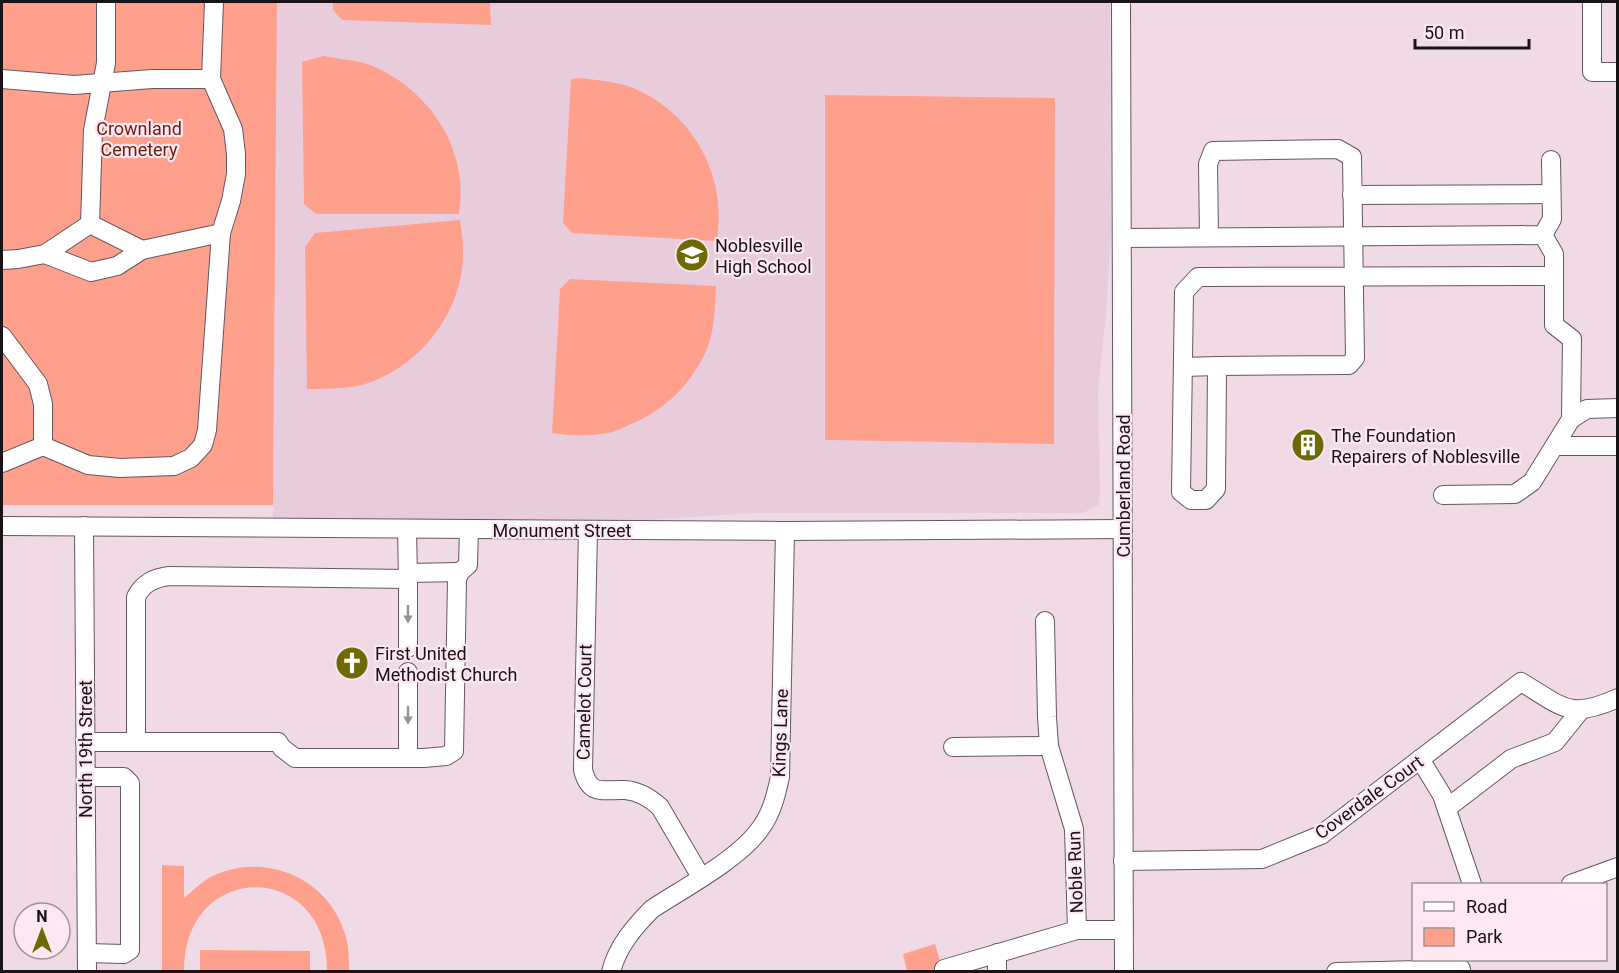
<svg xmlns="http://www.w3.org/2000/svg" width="1619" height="973" font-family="Roboto,sans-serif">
  <rect width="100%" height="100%" fill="#efdae5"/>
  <polygon fill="#e9ccdc" points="277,2 1110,2 1111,234 1105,324 1098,389 1100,495 1098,505 1083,513 752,513 634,521 273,519"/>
  <g fill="#fea08c">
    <polygon points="2,2 277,2 273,505 2,505"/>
    <polygon points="333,2 490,2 491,25 342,20 333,10"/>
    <path d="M323,56C339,59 358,60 373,66C430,91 470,150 459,214H316L304,204L302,62Z"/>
    <path d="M581,78C601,81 622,82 640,91C697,119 727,179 717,241L572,233L563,223L571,79Z"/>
    <polygon points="825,95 1055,98 1054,444 825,440"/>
    <path d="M460,220C461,229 463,239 463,248C465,310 421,368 362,385C344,389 326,389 307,389L305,247L315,233Z"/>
    <path d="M570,279L716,286C715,306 715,327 708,346C694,382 665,411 629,425C622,428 615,432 608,433C589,436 571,436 552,433L560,289Z"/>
    <path d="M162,865L184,866V898C194,890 202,881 213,876C264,852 326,877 344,931C349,944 349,958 349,971H327C328,860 184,859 184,971H162Z"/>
    <polygon points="935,944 943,971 907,971 903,954"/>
    <polygon points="200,950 310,951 310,971 200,971"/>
  </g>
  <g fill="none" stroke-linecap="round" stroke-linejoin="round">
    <defs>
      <g id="minor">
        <polyline points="1121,2 1124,972"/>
        <polyline points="1592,2 1592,72 1618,72"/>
        <polyline points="2,79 74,85 152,79 211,79"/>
        <polyline points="1352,195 1551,194"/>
        <polyline points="90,224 93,130 106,63 106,2"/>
        <polyline points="1209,237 1208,164 1213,151 1338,149 1352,157 1355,358 1349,365 1217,366 1216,489 1206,500 1191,500 1181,492 1184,292 1198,277 1554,276"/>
        <polyline points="1122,238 1543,235 1552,219 1551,160"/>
        <polyline points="45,254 91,272 117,266 142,250 221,233 231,201 236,174 236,154 233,129 211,79 214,2"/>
        <polyline points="2,260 18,259 45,254 90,224 142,250"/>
        <polyline points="2,336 38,384 43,404 43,446"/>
        <polyline points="1183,367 1217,366"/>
        <polyline points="1571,419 1587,409 1618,408"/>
        <polyline points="1555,446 1618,446"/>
        <polyline points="2,463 43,446 88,465 120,468 174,466 191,458 203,445 207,430 221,233"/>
        <polyline points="1443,495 1515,494 1532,482 1571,419 1572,339 1554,325 1554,254 1543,235"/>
        <polyline points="2,526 785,531 1123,529"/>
        <polyline points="84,526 87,972"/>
        <path d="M588,530L583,770C590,797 603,789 625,790C639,791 650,798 660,807L701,877"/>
        <polyline points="408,573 460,572"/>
        <polyline points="408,579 408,648"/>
        <polyline points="1045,621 1047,717 1049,746 1074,829 1077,930"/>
        <polyline points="408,672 408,758"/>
        <polyline points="85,742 278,742 282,748 295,758 424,758 446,756 454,751 457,579 460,572 468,565 469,529"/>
        <path d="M136,742V597C143,583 154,578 169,576L408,579L407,529"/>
        <polyline points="953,747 1049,746"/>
        <polyline points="1420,759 1442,795 1472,884"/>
        <polyline points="86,777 124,777 130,783 130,950 124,954 87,953"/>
        <polyline points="1447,808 1511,759 1555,742 1580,711"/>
        <path d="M1123,861L1262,859L1321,835L1521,682C1563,707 1569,720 1618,698"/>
        <polyline points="1571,884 1618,867"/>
        <polyline points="997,953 997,972"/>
        <polyline points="944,969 1077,930 1123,930"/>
        <path d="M611,972C617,947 634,927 652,909C684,888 739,859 760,829C772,813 776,795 780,777L785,531"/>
        <polyline points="1336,972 1461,969 1461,972"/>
      </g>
    </defs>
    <use href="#minor" stroke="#685660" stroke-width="20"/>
    <use href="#minor" stroke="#fff" stroke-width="18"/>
  </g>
  <defs><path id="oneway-solid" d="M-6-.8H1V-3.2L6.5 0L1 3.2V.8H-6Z" transform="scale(1.5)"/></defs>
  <g fill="#989496">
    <use href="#oneway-solid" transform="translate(408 614) rotate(90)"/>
    <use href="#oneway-solid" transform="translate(408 715) rotate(90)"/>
  </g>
  <defs>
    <symbol id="school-disc" viewBox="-11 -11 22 22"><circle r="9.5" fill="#6e6904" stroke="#fce7f2"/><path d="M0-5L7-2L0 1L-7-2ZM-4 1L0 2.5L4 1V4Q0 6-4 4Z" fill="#fff"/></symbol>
    <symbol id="building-disc" viewBox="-11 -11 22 22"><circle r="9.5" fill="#6e6904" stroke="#fce7f2"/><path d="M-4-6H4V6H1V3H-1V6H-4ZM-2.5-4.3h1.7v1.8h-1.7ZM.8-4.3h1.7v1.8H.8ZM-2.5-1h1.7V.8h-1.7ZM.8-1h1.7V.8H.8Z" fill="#fff"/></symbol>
    <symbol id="church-disc" viewBox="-11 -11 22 22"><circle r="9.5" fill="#6e6904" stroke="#fce7f2"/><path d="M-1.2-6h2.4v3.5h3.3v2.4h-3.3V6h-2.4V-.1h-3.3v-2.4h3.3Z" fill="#fff"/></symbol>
  </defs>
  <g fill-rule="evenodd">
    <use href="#school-disc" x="673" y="236" width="38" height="38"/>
    <use href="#building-disc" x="1289" y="426" width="38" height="38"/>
    <use href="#church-disc" x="333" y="644" width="38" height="38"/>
  </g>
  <g text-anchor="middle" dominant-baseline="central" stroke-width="4.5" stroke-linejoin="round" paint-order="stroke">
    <g font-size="18" fill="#711b0a" stroke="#fce7f2">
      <text x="139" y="128">Crownland<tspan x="139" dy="21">Cemetery</tspan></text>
    </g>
    <g font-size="18" fill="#191216" stroke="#fce7f2" text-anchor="start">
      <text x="715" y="245">Noblesville<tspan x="715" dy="21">High School</tspan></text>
      <text x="1331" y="435">The Foundation<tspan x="1331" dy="21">Repairers of Noblesville</tspan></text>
      <text x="375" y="653">First United<tspan x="375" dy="21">Methodist Church</tspan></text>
    </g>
    <g font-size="18" fill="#191216" stroke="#fce7f2">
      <text transform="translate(1123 486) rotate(-90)">Cumberland Road</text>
      <text x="562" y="530">Monument Street</text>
      <text transform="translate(584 702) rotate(-89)">Camelot Court</text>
      <text transform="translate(780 733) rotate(-88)">Kings Lane</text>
      <text transform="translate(85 749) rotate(-90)">North 19th Street</text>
      <text transform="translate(1369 797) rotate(-36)">Coverdale Court</text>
      <text transform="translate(1075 872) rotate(-92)">Noble Run</text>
    </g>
  </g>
  <rect width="1619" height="973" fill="none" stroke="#191216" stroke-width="6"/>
  <rect x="1412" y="883" width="195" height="78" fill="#fce7f2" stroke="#a1929a" stroke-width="1.5"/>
  <rect x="1424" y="902" width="30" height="9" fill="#ffffff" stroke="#a1929a" stroke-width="1.5"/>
  <text x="1466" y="913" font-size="18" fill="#191216">Road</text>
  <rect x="1424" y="928" width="30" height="18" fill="#fea08c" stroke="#a1929a" stroke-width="1.5"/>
  <text x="1466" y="943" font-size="18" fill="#191216">Park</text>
  <g transform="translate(42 931)"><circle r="28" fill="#fce7f2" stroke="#a1929a" stroke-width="1.5"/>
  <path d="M0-4.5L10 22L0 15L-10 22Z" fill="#6e6904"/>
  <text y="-9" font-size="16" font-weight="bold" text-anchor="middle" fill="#191216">N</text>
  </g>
  <path d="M1415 39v9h114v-9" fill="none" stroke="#191216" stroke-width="3"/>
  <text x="1424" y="39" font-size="18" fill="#191216" stroke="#fce7f2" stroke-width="4.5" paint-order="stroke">50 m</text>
</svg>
